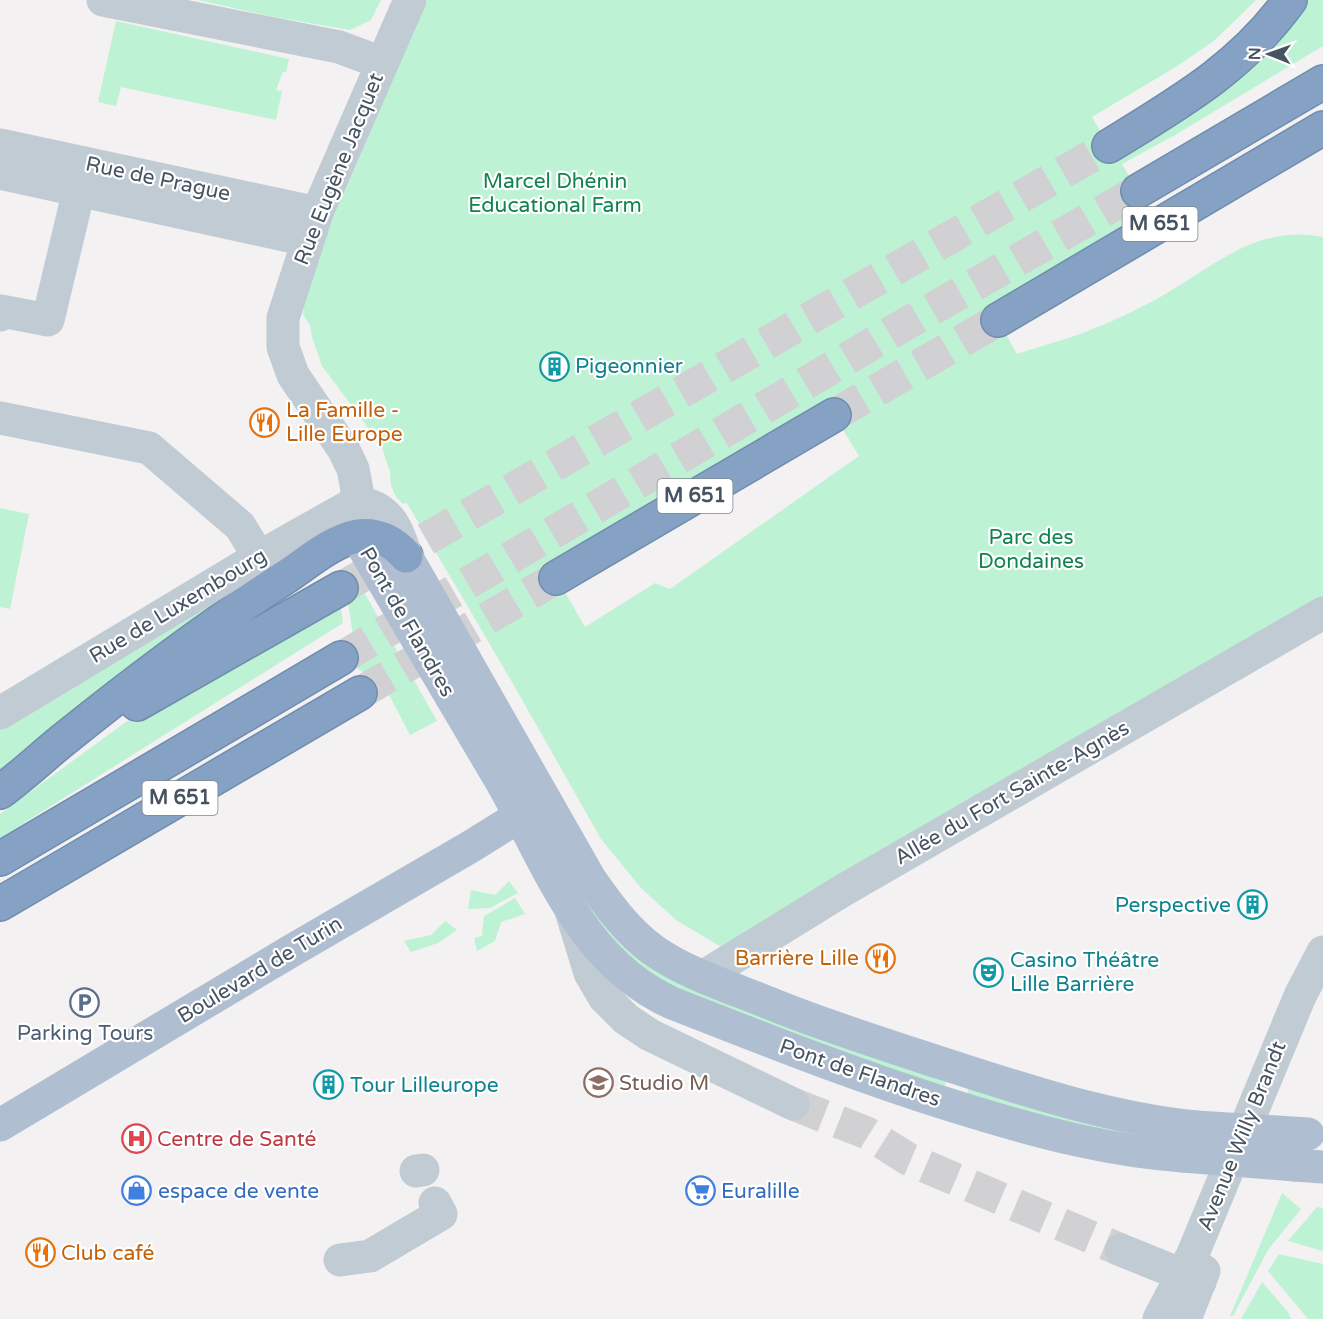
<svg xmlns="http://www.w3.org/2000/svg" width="1323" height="1319" font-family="'Varela Round',sans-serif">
  <rect width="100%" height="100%" fill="#f3f1f1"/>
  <g fill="#bdf3d4" fill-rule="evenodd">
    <polygon points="198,0 381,0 371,20 350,30 274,17"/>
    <path d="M427,0H1256L1215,40L1179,65L1092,117L1109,146L1303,0H1323V46L1175,135L1122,164L1138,191L1149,214L998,320L1017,354C1043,345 1070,339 1095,328C1115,321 1134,310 1153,301C1209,271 1254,223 1323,237V604L728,951L676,920L641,888L601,839L516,689L407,503L403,504L396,497L391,486L390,472L381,445L322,366L312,337L310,325L303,315L304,305L323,241ZM834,415L859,456L670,589L655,583L585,627L550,566Z"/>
    <polygon points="116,21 289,59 286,72 283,72 276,90 282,91 276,120 121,87 116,106 98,102"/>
    <polygon points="0,508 29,514 10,609 0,607"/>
    <polygon points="322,535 0,775 0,724"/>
    <polygon points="352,571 437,721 410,735 384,685 358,669 344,576"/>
    <polygon points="340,601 343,623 0,838 0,814 126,722"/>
    <polygon points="556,843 601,915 947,1079 943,1091 655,982 592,922"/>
    <polygon points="509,881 518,893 490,908 468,909 471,890 495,895"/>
    <polygon points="515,898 525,914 501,922 495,941 477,951 474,938 482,936 484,916"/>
    <polygon points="445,921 457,930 438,943 411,952 404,941 431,935"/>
    <polygon points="969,1087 1165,1144 966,1098"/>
    <polygon points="1282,1193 1301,1209 1268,1250 1233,1316 1230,1316"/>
    <polygon points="1317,1207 1323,1208 1323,1251 1288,1241"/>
    <polygon points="1279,1254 1323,1264 1323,1319 1308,1319 1268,1271"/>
    <polygon points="1262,1282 1288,1312 1291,1319 1241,1319"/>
  </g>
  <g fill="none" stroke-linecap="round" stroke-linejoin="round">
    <polyline stroke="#d1d1d4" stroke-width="33" stroke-dasharray="33 16" stroke-linecap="butt" points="793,1104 867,1133 908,1159 1121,1250"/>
    <g stroke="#d1d1d4" stroke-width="33" stroke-dasharray="33 16" stroke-linecap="butt">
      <polyline points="834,415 998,320"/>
      <polyline points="341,588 1109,146"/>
      <polyline points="341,658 892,332 1138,191"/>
      <polyline points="360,693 556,578"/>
    </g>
    <defs>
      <g id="highway">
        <path d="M1109,146C1179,103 1241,68 1290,0"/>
        <polyline points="1138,191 1323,82"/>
        <polyline points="998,320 1323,128"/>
        <polyline points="556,578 834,415"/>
        <polyline points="137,704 341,588"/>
        <path d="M0,792C22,776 42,757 63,740C135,682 209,626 287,576C308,562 333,540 358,536C377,533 394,542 406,556"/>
        <polyline points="0,859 341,658"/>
        <polyline points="0,904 360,693"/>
      </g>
    </defs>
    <use href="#highway" stroke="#708caf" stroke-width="36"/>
    <g stroke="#c1cbd4" stroke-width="33">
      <polyline points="103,0 339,47 382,63"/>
      <polyline points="0,145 317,213"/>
      <polyline points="0,173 307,240"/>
      <polyline points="0,315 1,311 48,320 79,190"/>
      <polyline points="0,418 149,448 240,526 259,557"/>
      <path d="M357,502C390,507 397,528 406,556"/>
      <polyline points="357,536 355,526 357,490 353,469 344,450 293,375 283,347 283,318 317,213 410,0"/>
      <polyline points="0,713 259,557 357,502"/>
      <polyline points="571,911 590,973 604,997 626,1019 650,1035 793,1104"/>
      <polyline points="704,976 842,891 1323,613"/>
      <polyline points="416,1171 423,1170"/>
      <polyline points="1121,1250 1200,1282"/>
      <polyline points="340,1260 370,1256 441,1214 435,1203"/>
      <polyline points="1159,1319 1192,1256 1300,996 1323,952"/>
      <polyline points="1185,1319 1204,1271"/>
    </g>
    <g stroke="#afbfd1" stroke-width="33">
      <path d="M357,536C403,616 451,696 498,776C547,859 578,961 672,1003C771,1042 870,1081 973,1112C1042,1133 1110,1151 1183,1156"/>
      <path d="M406,556L590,879C608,905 627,931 653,950C687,974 730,987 769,1003C825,1026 883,1044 941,1063C1024,1090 1109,1118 1196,1127"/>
      <polyline points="0,1125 291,951 470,847 520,816 533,799"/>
      <polyline points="1295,1165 1323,1167"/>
    </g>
    <use href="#highway" stroke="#85a1c3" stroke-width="33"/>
    <g stroke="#afbfd1" stroke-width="33">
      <polyline points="1196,1127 1308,1134"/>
      <polyline points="1183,1156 1295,1165"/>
    </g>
  </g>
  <defs>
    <symbol id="building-ring" viewBox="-11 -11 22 22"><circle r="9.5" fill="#fff" stroke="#0f9aa8" stroke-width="1.5"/><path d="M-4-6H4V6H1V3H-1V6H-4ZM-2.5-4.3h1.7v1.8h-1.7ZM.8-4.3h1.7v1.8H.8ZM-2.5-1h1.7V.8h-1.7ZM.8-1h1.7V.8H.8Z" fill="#0f9aa8"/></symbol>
    <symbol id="restaurant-ring" viewBox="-11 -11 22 22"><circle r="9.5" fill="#fff" stroke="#e8710a" stroke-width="1.5"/><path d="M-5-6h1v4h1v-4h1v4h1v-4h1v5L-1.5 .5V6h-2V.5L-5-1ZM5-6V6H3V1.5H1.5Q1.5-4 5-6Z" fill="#e8710a"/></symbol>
    <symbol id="theatre-ring" viewBox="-11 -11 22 22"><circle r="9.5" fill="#fff" stroke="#0f9aa8" stroke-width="1.5"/><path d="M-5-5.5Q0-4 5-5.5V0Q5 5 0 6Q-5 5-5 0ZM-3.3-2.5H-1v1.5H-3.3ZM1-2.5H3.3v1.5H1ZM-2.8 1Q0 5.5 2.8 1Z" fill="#0f9aa8"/></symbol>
    <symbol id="parking-ring" viewBox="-11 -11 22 22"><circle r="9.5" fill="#fff" stroke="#5c6f8a" stroke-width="1.5"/><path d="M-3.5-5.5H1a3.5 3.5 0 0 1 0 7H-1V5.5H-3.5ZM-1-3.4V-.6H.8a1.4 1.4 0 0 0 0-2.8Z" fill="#5c6f8a"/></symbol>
    <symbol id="university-ring" viewBox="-11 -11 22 22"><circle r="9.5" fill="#fff" stroke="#8d6e63" stroke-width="1.5"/><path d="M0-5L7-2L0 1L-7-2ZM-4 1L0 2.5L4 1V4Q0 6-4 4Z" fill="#8d6e63"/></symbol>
    <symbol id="hospital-ring" viewBox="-11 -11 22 22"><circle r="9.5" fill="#fff" stroke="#e0444e" stroke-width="1.5"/><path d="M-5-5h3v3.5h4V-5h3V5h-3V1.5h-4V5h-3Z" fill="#e0444e"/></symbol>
    <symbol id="shop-ring" viewBox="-11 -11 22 22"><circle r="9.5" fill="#fff" stroke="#3f7fe0" stroke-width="1.5"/><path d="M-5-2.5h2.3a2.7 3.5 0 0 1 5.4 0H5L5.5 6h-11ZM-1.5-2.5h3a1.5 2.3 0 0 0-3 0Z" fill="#3f7fe0"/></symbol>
    <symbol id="supermarket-ring" viewBox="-11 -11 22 22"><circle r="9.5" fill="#fff" stroke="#3f7fe0" stroke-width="1.5"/><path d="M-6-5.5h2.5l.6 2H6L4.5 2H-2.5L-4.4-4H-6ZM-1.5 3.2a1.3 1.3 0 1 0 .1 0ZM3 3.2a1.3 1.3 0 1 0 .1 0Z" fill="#3f7fe0"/></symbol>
  </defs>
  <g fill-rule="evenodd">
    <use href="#building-ring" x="538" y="350" width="33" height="33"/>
    <use href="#restaurant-ring" x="248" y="406" width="33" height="33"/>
    <use href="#building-ring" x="1236" y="888" width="33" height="33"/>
    <use href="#restaurant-ring" x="864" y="942" width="33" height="33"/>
    <use href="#theatre-ring" x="972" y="956" width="33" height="33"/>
    <use href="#parking-ring" x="68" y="986" width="33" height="33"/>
    <use href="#university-ring" x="582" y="1066" width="33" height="33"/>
    <use href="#building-ring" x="312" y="1068" width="33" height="33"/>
    <use href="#hospital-ring" x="120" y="1122" width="33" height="33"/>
    <use href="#shop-ring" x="120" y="1174" width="33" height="33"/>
    <use href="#supermarket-ring" x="684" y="1174" width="33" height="33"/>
    <use href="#restaurant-ring" x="24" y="1236" width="33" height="33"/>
  </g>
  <g text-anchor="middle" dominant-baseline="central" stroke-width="4.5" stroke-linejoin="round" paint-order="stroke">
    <g fill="#fff" stroke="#7e8790" stroke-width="1.5">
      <rect x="1122.5" y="207" width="75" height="34" rx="4.5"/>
      <rect x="657.5" y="479" width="75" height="34" rx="4.5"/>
      <rect x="142.5" y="781" width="75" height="34" rx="4.5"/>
    </g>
    <g font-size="20" font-weight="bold" fill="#475360">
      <text x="1160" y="224">M 651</text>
      <text x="695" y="496">M 651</text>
      <text x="180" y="798">M 651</text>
    </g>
    <g font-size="21" fill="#475360" stroke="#fff">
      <text transform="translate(339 169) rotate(-68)">Rue Eugène Jacquet</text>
      <text transform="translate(158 179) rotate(12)">Rue de Prague</text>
      <text transform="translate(178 606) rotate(-31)">Rue de Luxembourg</text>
      <text transform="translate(407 622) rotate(60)">Pont de Flandres</text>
      <text transform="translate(1012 793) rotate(-30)">Allée du Fort Sainte-Agnès</text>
      <text transform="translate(260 970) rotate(-31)">Boulevard de Turin</text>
      <text transform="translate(860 1073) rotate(19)">Pont de Flandres</text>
      <text transform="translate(1242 1136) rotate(-68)">Avenue Willy Brandt</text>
    </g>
    <g font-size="21" fill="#10834e" stroke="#fff">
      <text x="555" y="181">Marcel Dhénin<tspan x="555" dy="24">Educational Farm</tspan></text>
      <text x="1031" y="537">Parc des<tspan x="1031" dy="24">Dondaines</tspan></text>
    </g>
    <g font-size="21" fill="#0d838f" stroke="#fff" text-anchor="start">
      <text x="575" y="366">Pigeonnier</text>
      <text x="1231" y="905" text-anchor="end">Perspective</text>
      <text x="1010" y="960">Casino Théâtre<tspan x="1010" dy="24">Lille Barrière</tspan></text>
      <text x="350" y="1085">Tour Lilleurope</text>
    </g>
    <g font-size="21" fill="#c56008" stroke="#fff" text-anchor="start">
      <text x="286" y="410">La Famille -<tspan x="286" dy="24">Lille Europe</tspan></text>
      <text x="859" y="958" text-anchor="end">Barrière Lille</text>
      <text x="61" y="1253">Club café</text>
    </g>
    <g font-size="21" fill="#4e5e75" stroke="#fff">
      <text x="85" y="1033">Parking Tours</text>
    </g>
    <g font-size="21" fill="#785e54" stroke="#fff" text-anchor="start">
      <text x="619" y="1083">Studio M</text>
    </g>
    <g font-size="21" fill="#be3a42" stroke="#fff" text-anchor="start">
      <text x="157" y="1139">Centre de Santé</text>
    </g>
    <g font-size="21" fill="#366cbe" stroke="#fff" text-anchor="start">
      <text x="158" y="1191">espace de vente</text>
      <text x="721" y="1191">Euralille</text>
    </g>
  </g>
  <g transform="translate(1269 54) rotate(271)" stroke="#ffffff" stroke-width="4.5" paint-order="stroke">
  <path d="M0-4.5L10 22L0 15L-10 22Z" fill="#475360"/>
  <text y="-9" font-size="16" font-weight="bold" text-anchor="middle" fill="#475360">N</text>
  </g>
</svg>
